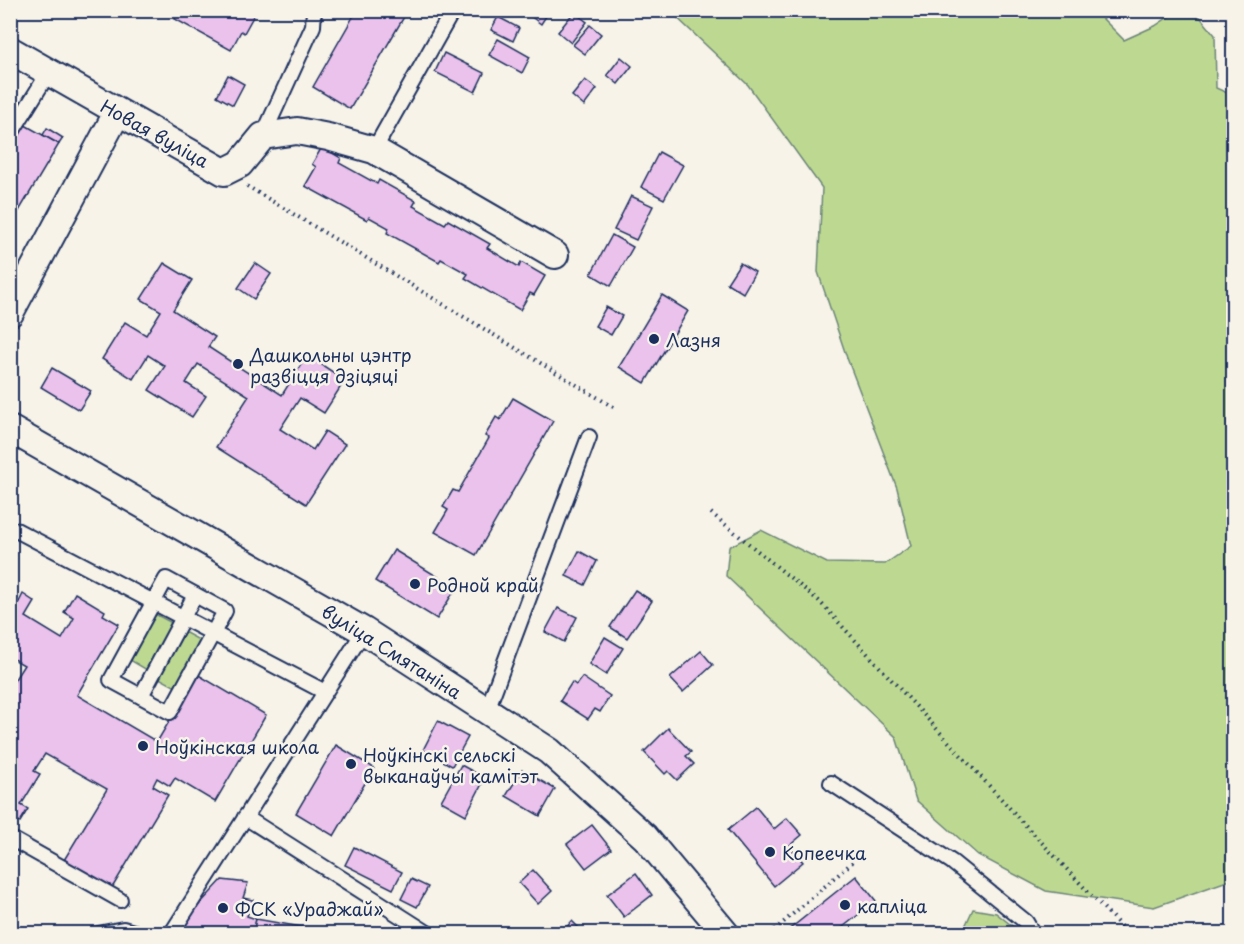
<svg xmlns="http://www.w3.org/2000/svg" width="1244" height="944" font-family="'Playpen Sans',sans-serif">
  <rect width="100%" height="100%" fill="#f7f3e8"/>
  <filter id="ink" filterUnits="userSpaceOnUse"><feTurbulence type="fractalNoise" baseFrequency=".0167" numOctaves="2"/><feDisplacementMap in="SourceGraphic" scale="12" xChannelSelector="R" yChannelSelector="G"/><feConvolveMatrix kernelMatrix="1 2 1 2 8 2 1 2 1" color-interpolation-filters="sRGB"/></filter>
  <g filter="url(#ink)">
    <g fill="#bdd991" stroke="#6c8478" stroke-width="1.5">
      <polygon points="670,11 1095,11 1124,40 1155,26 1176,12 1195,11 1215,35 1216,88 1234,96 1233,879 1154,907 1046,891 978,855 916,800 896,737 726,576 729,547 761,530 827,563 885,564 911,546 897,488 847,358 818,272 822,188 748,85"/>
      <polygon points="155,614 172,623 147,670 130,660"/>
      <polygon points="184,632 201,641 176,687 159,678"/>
      <polygon points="973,909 996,913 1021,933 962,933"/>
    </g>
    <g fill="#eac2eb" stroke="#1b2f5e" stroke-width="1.5">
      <polygon points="169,10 249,10 255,13 244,33 241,31 231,50 175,19 177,15"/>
      <polygon points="357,10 408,10 350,109 313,87"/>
      <polygon points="522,10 550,10 541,24"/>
      <polygon points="574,12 587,22 571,43 558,32"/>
      <polygon points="498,17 519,28 513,41 491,30"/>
      <polygon points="590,25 601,34 585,54 573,45"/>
      <polygon points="498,39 530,57 522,73 489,55"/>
      <polygon points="444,53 484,73 475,92 435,72"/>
      <polygon points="621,57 632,66 618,84 607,75"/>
      <polygon points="228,75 244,84 233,105 217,96"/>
      <polygon points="585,80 597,89 584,106 572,96"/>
      <polygon points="25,125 59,144 10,226 10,150"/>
      <polygon points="47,128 63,138 59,144 43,135"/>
      <polygon points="322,147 341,158 339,163 377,184 379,180 416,201 413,206 445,224 448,220 490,244 487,248 519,267 521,262 545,276 534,295 530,293 520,310 465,278 468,274 441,259 439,262 387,233 389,228 369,217 367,220 305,186 316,167 312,164"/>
      <polygon points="659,152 683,165 664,199 641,187"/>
      <polygon points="631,196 653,206 636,240 614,230"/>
      <polygon points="612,235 633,247 611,286 591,274"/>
      <polygon points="164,263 192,280 173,310 215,337 208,347 282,395 307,355 345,380 324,413 300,398 280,429 313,450 325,431 345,444 306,504 216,447 249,396 198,364 186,383 206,396 192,417 149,390 165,366 148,355 133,379 102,359 125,322 146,335 161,311 141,299"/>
      <polygon points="255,263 271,274 254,299 238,288"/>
      <polygon points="740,263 755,272 743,293 727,283"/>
      <polygon points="662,295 688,311 645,383 619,367"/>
      <polygon points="606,307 622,316 611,335 595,326"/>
      <polygon points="52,368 91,391 79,410 41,387"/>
      <polygon points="513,398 553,421 476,555 435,532 448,510 443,507 453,490 458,492 489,438 485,436 496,417 500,420"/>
      <polygon points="394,550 456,588 437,619 375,581"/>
      <polygon points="579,551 597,561 585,585 566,576"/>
      <polygon points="635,590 652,601 627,638 610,627"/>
      <polygon points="75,593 105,611 103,615 119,624 77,695 157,742 197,674 266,715 215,802 175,778 170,786 157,778 153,786 168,795 112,888 64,860 107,789 45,754 34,771 40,774 21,805 28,809 20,822 10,817 10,687 24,665 10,657 10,597 19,602 23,594 35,602 26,617 62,639 74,618 64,612"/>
      <polygon points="558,608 577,617 564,642 545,632"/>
      <polygon points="605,637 623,648 606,675 589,664"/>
      <polygon points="701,651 713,665 683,692 670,678"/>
      <polygon points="582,677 610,696 600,712 595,709 588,719 560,701 572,682 576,685"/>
      <polygon points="438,721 468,737 452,766 423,750"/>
      <polygon points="668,728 691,752 686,756 694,764 677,780 668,771 665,774 644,752"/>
      <polygon points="336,745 374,768 334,836 296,813"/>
      <polygon points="461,765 485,778 466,815 441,801"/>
      <polygon points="522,770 555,789 540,816 506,796"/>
      <polygon points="756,807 774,829 787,818 802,835 789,846 803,862 774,886 728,830"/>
      <polygon points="592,825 611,849 586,868 567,844"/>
      <polygon points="354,847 402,872 393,889 345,865"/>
      <polygon points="533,870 552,891 538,904 519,883"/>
      <polygon points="636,873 652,895 624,917 607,895"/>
      <polygon points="856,876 876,901 834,934 787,934 786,932"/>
      <polygon points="411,879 428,887 417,907 401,899"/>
      <polygon points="222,880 248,883 243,898 253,900 247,916 256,919 253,934 185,934 186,919"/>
      <polygon points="256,919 341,934 253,934"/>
      <polygon points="572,921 585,934 564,934 562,932"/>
    </g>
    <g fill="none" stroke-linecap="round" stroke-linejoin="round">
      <defs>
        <g id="lane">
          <polyline points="10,135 49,72"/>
          <polyline points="263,136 313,26 314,10"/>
          <polyline points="374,150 449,17"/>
          <polyline points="10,531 16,530 325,692"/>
          <polygon points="166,579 225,611 170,712 111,680"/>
          <polyline points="141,696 195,595"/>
          <polyline points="487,710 589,437"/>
          <polyline points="831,783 952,862 1026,922 1033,934"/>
          <polyline points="245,817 429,934"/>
          <polyline points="10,838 120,900"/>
          <polyline points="98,934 123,929 140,934"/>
          <polyline points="171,934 364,631"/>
        </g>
        <g id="street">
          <polyline points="10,50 224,172 240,164 263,136 297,131 328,137 374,150 555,255"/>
          <polyline points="10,313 117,113"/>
          <polyline points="10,429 364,631 549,751 645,837 726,934"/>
        </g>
      </defs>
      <use href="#lane" stroke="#1b2f5e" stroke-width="18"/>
      <use href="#street" stroke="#1b2f5e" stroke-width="30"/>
      <g stroke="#1b2f5e" stroke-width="4" stroke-dasharray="1.5 4.5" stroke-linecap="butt">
        <polyline points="247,186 615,408"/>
        <polyline points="711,513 819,601 1028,828 1128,934"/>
        <polyline points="770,934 855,860"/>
      </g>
      <use href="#lane" stroke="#f7f3e8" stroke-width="14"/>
      <use href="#street" stroke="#f7f3e8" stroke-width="26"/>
    </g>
  </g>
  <g fill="#1b2f5e" stroke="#f7f3e8" stroke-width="2">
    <circle cx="654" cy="339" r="6"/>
    <circle cx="238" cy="364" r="6"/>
    <circle cx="415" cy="584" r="6"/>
    <circle cx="143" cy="746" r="6"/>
    <circle cx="351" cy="764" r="6"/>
    <circle cx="770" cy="852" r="6"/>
    <circle cx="845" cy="905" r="6"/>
    <circle cx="223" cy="908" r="6"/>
  </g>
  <g text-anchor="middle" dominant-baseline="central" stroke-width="5" stroke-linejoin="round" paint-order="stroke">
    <g font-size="18" fill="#1b2f5e" stroke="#f7f3e8">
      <text transform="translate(155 133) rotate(29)">Новая вуліца</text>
      <text transform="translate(392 651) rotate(32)">вуліца Смятаніна</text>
    </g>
    <g font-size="18" fill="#1b2f5e" stroke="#f7f3e8" text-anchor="start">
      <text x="666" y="339">Лазня</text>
      <text x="250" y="354">Дашкольны цэнтр<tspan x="250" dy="21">развіцця дзіцяці</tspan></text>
      <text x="427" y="584">Родной край</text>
      <text x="155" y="746">Ноўкінская школа</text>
      <text x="363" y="754">Ноўкінскі сельскі<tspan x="363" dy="21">выканаўчы камітэт</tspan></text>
      <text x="782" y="852">Копеечка</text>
      <text x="857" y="905">капліца</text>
      <text x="235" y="908">ФСК «Ураджай»</text>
    </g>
  </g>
  <rect width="1244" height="944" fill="none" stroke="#f7f3e8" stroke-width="36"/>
  <rect x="18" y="18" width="1208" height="908" fill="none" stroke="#1b2f5e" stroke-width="2" filter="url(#ink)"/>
</svg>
